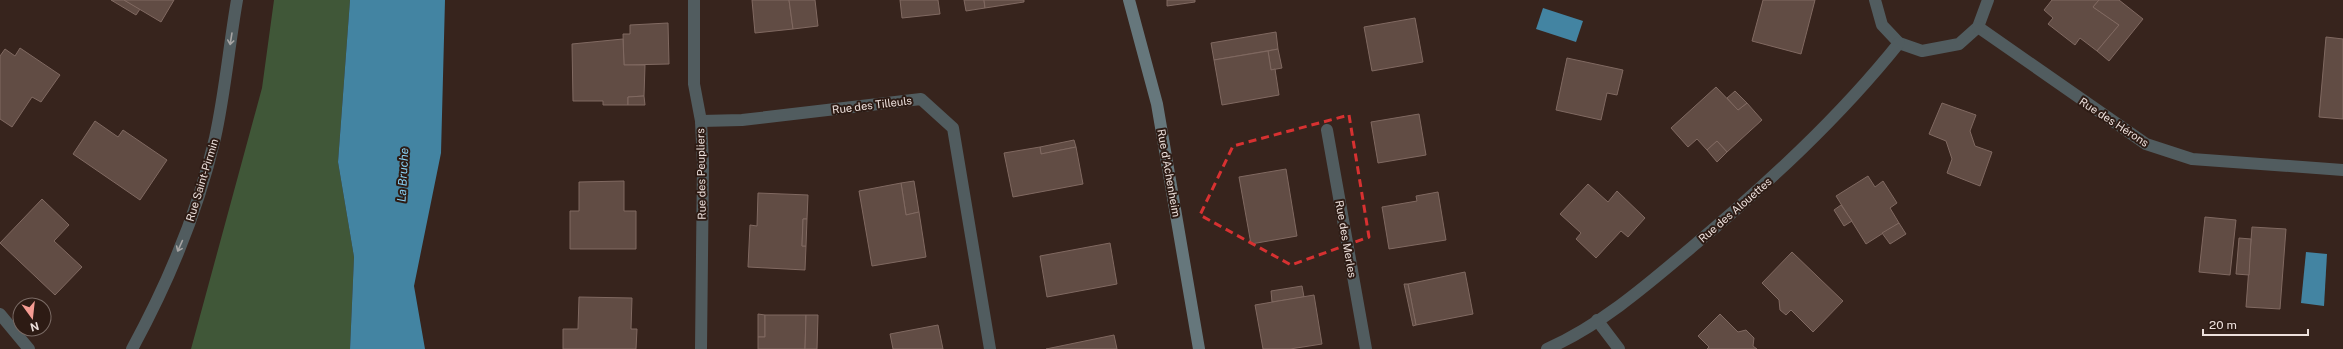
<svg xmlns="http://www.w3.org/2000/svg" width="2343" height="349" font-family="'Public Sans',sans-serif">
  <rect width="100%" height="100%" fill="#37241d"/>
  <polygon fill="#405738" points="274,0 350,0 338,162 354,257 350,349 191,349 262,88"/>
  <g fill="#4384a2">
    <polygon points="350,0 445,0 441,153 414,286 425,349 350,349 354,257 338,162"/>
    <polygon points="1543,8 1583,21 1576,42 1536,29"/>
    <polygon points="2306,252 2327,254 2324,306 2301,303"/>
  </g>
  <g fill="#614c44" stroke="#806961">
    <polygon points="111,0 124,0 140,9 136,15"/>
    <polygon points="124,0 174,0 161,22"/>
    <polygon points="752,0 789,0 793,29 755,33"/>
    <polygon points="789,0 815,0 818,26 793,29"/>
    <polygon points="900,0 938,0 940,14 902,18"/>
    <polygon points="964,0 984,0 985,8 966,11"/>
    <polygon points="984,0 1024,0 1024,2 985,8"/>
    <polygon points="1167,0 1195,0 1195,2 1167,6"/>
    <polygon points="1763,0 1815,0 1801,54 1752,41"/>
    <polygon points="2052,0 2099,0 2093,7 2119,25 2097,51 2080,38 2075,45 2048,24 2053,18 2044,10"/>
    <polygon points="2099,0 2119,0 2143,19 2109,61 2097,51 2119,25 2093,7"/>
    <polygon points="1415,18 1423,62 1372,71 1364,27"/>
    <polygon points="668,23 669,64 624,65 623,34 630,34 630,25"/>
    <polygon points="1276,32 1278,49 1214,60 1211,43"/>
    <polygon points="2326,37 2343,39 2343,119 2319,117"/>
    <polygon points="623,39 624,65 645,65 644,96 628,97 628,105 603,105 603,101 573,101 572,44"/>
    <polygon points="20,48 60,75 41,102 32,97 12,127 0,119 0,56 5,49 15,56"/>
    <polygon points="1278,49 1282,68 1271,70 1268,51"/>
    <polygon points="1268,51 1271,70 1275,69 1279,95 1222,105 1214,60"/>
    <polygon points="1567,58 1623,70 1617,95 1607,93 1601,120 1556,110"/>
    <polygon points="1716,87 1738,110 1747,103 1762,120 1727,152 1717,141 1707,150 1697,139 1688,147 1671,128"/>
    <polygon points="1735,91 1747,103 1738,110 1727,98"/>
    <polygon points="644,96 645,105 628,105 628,97"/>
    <polygon points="1942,103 1976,115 1970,131 1975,146 1992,152 1980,186 1947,173 1952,159 1946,141 1929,134"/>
    <polygon points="1419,114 1426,155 1378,163 1371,122"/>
    <polygon points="95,121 118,137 123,130 167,160 140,200 73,154"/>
    <polygon points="1074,140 1076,147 1041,154 1040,147"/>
    <polygon points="1717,141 1727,152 1717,162 1707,150"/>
    <polygon points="1040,147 1041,154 1076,147 1083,184 1013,197 1004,153"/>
    <polygon points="1286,169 1297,236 1251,244 1239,177"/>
    <polygon points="1868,176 1875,187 1883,181 1897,203 1890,208 1899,223 1866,244 1836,196"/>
    <polygon points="624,181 624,211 636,211 636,249 570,249 570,211 579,211 579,182"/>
    <polygon points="914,181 919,212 906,215 901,183"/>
    <polygon points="901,183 906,215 919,212 926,257 872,266 859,191"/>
    <polygon points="1588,184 1608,202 1617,191 1645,218 1628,237 1621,231 1596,258 1576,239 1581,233 1560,214"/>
    <polygon points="1438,192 1446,240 1389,249 1382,207 1417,201 1416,196"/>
    <polygon points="758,193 808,195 807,219 803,219 802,246 806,246 805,270 748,267 750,225 757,226"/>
    <polygon points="42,199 69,225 54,241 82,267 55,295 0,243"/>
    <polygon points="1841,205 1852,221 1844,226 1834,210"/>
    <polygon points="2205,217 2236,220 2230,275 2199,272"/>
    <polygon points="803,219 807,219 806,246 802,246"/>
    <polygon points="1899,223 1906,234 1890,244 1882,233"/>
    <polygon points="2252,227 2286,229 2280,309 2246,307"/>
    <polygon points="2239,238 2251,239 2249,275 2236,274"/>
    <polygon points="1110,243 1117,284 1047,297 1040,256"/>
    <polygon points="1792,252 1843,301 1813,332 1791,310 1786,315 1780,310 1779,300 1762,283"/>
    <polygon points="1465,272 1473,314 1416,325 1408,284"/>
    <polygon points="1404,284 1408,284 1416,325 1413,326"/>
    <polygon points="1302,286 1304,297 1272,302 1271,291"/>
    <polygon points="1314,295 1322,344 1290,349 1263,349 1255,305"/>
    <polygon points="579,297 632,298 631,329 637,329 636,349 563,349 563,329 578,329"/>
    <polygon points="758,314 765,315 765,337 758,337"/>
    <polygon points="1720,314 1738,332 1746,330 1754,338 1753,346 1757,349 1707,349 1709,347 1698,336"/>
    <polygon points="765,315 806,315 805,349 758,349 758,337 765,337"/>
    <polygon points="806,315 818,315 817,349 805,349"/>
    <polygon points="938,325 943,349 893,349 890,334"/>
    <polygon points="1114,335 1117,349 1046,349"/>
  </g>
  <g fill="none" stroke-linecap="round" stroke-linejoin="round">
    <g stroke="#515c5f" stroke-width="12">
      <polyline points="694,0 694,84 701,121 703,163 701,349"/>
      <polyline points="1875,0 1882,25 1899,43 1922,51 1959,44 1978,27 1988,0"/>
      <polyline points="1978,27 2146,144 2192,159 2343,170"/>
      <polyline points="701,121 742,120 921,99 953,128 990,349"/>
      <polyline points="1327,130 1366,349"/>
      <polyline points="0,314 29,349"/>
      <polyline points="1597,320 1619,349"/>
      <path d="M132,349C168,283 198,211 215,138C225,93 229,46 237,0"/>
      <path d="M1547,349C1601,325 1647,285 1692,247C1766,185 1839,118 1899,43"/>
    </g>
    <polyline stroke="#66777c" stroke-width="12" points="1129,0 1157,104 1199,349"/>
  </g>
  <defs><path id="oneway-shaft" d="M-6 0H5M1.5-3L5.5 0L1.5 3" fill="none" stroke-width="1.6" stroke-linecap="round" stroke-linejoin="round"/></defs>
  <g stroke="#a7a5a4">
    <use href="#oneway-shaft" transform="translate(231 39) rotate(99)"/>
    <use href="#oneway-shaft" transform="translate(180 246) rotate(114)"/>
  </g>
  <path fill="none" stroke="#d73131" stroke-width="3" stroke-dasharray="8 5" stroke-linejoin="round" d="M1349,115L1369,237L1291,265L1200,215L1233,146Z"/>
  <g text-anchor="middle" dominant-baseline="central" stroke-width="4" stroke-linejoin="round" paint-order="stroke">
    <g font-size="11" fill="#ede0dc" stroke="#2d1b14">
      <text transform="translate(872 105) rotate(-7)">Rue des Tilleuls</text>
      <text transform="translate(2114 122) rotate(33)">Rue des Hérons</text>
      <text transform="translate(1169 173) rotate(80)">Rue d'Achenheim</text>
      <text transform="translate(701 174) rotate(-91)">Rue des Peupliers</text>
      <text transform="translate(202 180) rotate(-73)">Rue Saint-Pirmin</text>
      <text transform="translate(1735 210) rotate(-41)">Rue des Alouettes</text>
      <text transform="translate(1346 239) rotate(80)">Rue des Merles</text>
    </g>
    <g font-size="12" font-style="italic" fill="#8ad3f7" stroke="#2d1b14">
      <text transform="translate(403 175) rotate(-87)">La Bruche</text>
    </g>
  </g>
  <g transform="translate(32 317) rotate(165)"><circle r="19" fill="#2d1b14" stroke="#7a6a64"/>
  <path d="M0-3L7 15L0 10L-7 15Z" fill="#f59c93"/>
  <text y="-6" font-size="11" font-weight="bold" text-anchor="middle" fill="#ede0dc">N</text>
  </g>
  <path d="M2203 329v6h105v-6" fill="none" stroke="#ede0dc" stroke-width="2"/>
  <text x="2209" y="329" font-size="12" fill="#ede0dc" stroke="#2d1b14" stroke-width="3" paint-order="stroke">20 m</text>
</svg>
